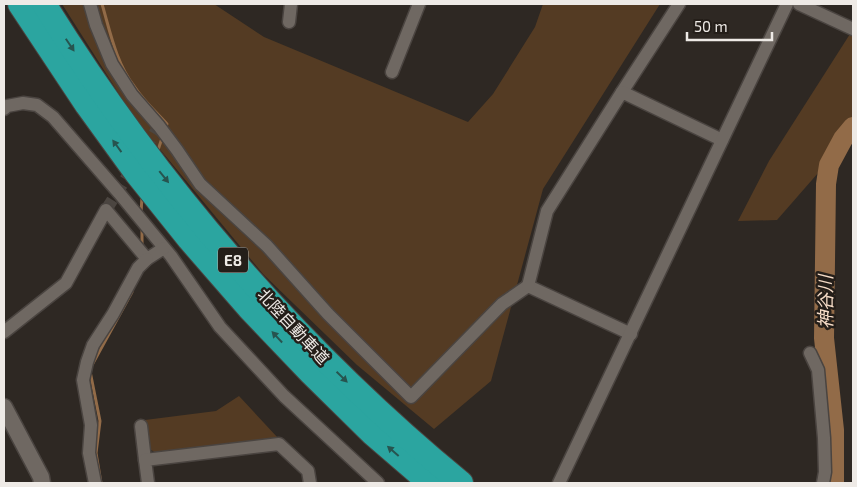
<svg xmlns="http://www.w3.org/2000/svg" width="857" height="487" font-family="'Exo 2','Noto Sans JP',sans-serif">
  <rect width="100%" height="100%" fill="#2e2823"/>
  <g fill="#543b23">
    <polygon points="62,4 214,4 264,37 468,122 493,94 535,27 543,4 660,4 543,189 491,381 434,429 357,365 263,274 135,119"/>
    <polygon points="850,34 853,35 853,133 777,220 738,221 769,161"/>
    <polygon points="239,396 278,438 156,453 148,448 145,420 216,411"/>
  </g>
  <g fill="none" stroke-linecap="round" stroke-linejoin="round">
    <g stroke="#926b48" stroke-width="3">
      <path d="M102,4C110,31 116,63 134,86C143,100 156,112 167,124L165,129"/>
      <polyline points="157,153 162,138"/>
      <polyline points="141,213 142,197"/>
      <polyline points="142,227 142,245"/>
      <polyline points="92,365 132,292"/>
      <polyline points="90,371 100,421 96,453 101,483"/>
    </g>
    <polyline stroke="#926b48" stroke-width="20" points="834,483 834,430 824,338 826,184 829,165 843,139 853,127"/>
    <polyline stroke="#4b4540" stroke-width="12" stroke-dasharray="12 6" stroke-linecap="butt" points="106,210 159,126"/>
    <defs>
      <g id="minor">
        <polyline points="90,4 96,25 112,64 132,95 159,126 177,150 200,184 267,246 328,314 411,397 502,304 528,286 631,334"/>
        <polyline points="799,4 853,29"/>
        <polyline points="289,22 291,4"/>
        <polyline points="392,72 419,4"/>
        <polyline points="622,92 679,4"/>
        <polyline points="4,109 7,106 23,103 37,105 53,117 119,193 171,256 220,327 284,396 378,483"/>
        <polyline points="528,286 547,211 622,92 722,140"/>
        <polyline points="4,332 66,283 106,210 147,259 164,248"/>
        <polyline points="810,353 818,370 824,438 825,472 823,483"/>
        <polyline points="141,426 145,460"/>
        <polyline points="95,483 89,453 91,425 83,380 87,362 93,345 113,314 138,268 147,259"/>
        <polyline points="148,483 145,460 279,444 308,471 310,483"/>
        <polyline points="559,483 787,4"/>
      </g>
      <polyline id="tertiary" points="4,407 41,477 42,483"/>
      <g id="motorway">
        <polyline points="20,4 87,105 137,174 189,239 249,308 311,373 373,434 430,483"/>
        <path d="M44,4C156,184 297,348 461,483"/>
      </g>
    </defs>
    <use href="#minor" stroke="#4a4440" stroke-width="15"/>
    <use href="#tertiary" stroke="#4a4440" stroke-width="19"/>
    <use href="#motorway" stroke="#4a4440" stroke-width="26"/>
    <use href="#minor" stroke="#6f6862" stroke-width="12"/>
    <use href="#tertiary" stroke="#6f6862" stroke-width="16"/>
    <use href="#motorway" stroke="#2ba5a0" stroke-width="24"/>
  </g>
  <defs><path id="oneway-solid" d="M-6-.8H1V-3.2L6.5 0L1 3.2V.8H-6Z" transform="scale(1.25)"/></defs>
  <g fill="#27544f">
    <use href="#oneway-solid" transform="translate(70 45) rotate(56)"/>
    <use href="#oneway-solid" transform="translate(117 146) rotate(-126)"/>
    <use href="#oneway-solid" transform="translate(164 177) rotate(51)"/>
    <use href="#oneway-solid" transform="translate(277 337) rotate(-133)"/>
    <use href="#oneway-solid" transform="translate(342 377) rotate(44)"/>
    <use href="#oneway-solid" transform="translate(393 451) rotate(-139)"/>
  </g>
  <g text-anchor="middle" dominant-baseline="central" stroke-width="5" stroke-linejoin="round" paint-order="stroke">
    <rect fill="#241e19" stroke="#b1ada8" stroke-width="1" x="218" y="247.5" width="30" height="25" rx="4"/>
    <g font-size="15" font-weight="bold" fill="#eeeae6">
      <text x="233" y="260">E8</text>
    </g>
    <g font-size="16" fill="#eeeae6" stroke="#241e19">
      <text transform="translate(294 326) rotate(47)">北陸自動車道</text>
    </g>
    <g font-size="18" font-style="italic" fill="#f6dcc7" stroke="#241e19">
      <text transform="translate(825 302) rotate(-90)">神谷川</text>
    </g>
  </g>
  <rect width="857" height="487" fill="none" stroke="#eeeae6" stroke-width="10"/>
  <path d="M687 32v8h85v-8" fill="none" stroke="#eeeae6" stroke-width="2.5"/>
  <text x="694" y="32" font-size="15" fill="#eeeae6" stroke="#241e19" stroke-width="4" paint-order="stroke">50 m</text>
</svg>
